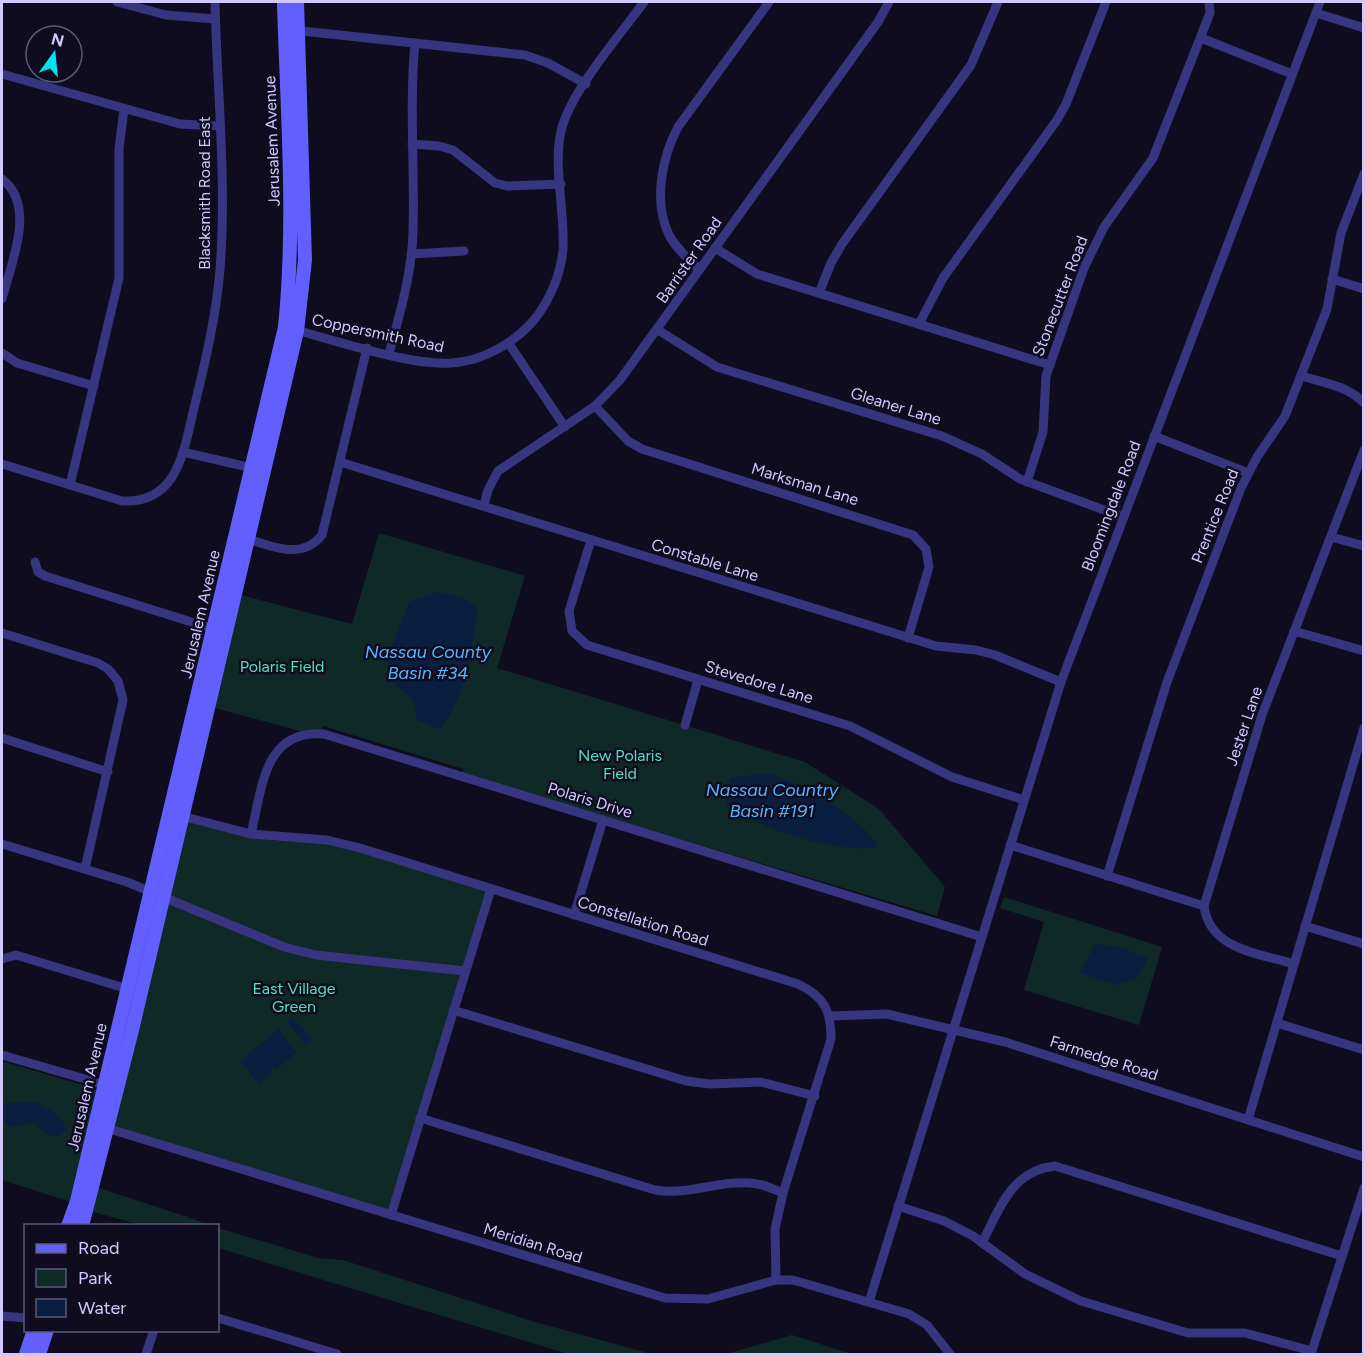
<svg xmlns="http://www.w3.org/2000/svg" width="1365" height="1356" font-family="Figtree,sans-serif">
  <rect width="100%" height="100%" fill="#0f0c1f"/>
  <g fill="#0f2927">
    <polygon points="379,533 525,576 497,668 805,762 879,809 945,887 937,916 462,774 463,769 323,726 320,733 307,733 215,708 241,595 352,624"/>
    <polygon points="177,816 274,841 328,841 491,890 391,1214 101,1126"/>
    <polygon points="1004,897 1162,947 1139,1025 1024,990 1044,922 1000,908"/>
    <polygon points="2,1061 96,1089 71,1202 2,1180"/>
    <polygon points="96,1187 211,1225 141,1225 90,1211"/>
    <polygon points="218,1228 318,1258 343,1260 535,1322 652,1354 568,1354 218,1248"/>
    <polygon points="792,1335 852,1354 726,1354"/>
  </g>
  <g fill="#0a1f40">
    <path d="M437,592C454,595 468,596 478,611C470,652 467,696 440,729L417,720L413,700L396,686L387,660L409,602Z"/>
    <path d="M771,773C804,787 861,815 878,847C838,854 758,829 726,804L730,778Z"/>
    <polygon points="1095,944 1119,947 1148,958 1137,978 1116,985 1080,973"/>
    <polygon points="293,1017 312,1040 306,1045 287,1022"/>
    <polygon points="278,1029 297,1052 276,1070 273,1066 270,1068 273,1073 259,1084 240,1061"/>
    <path d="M36,1102L59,1116L67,1129C52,1144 47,1131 32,1123L12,1127L3,1119V1106L10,1103Z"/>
  </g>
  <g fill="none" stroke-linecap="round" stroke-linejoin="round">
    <g stroke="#37357f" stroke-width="9">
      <polyline points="117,2 166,15 215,19"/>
      <polyline points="1316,13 1364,28"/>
      <polyline points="293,30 525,55 548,63 586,84"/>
      <polyline points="1201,38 1292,74"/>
      <polyline points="2,74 180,124 219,126"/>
      <polyline points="412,144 439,146 453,150 495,183 507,186 561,184"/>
      <path d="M2,179C37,205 11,264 2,299"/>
      <polyline points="715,248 757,274 1050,365"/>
      <polyline points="411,254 464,251"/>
      <path d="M699,269C688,259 676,248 669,235C653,202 662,157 678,127L769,2"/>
      <polyline points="1332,279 1364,289"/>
      <polyline points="819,293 831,263 842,244 971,65 998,2"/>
      <polyline points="919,324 943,278 1057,120 1066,104 1106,2"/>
      <path d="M292,329C334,340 410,366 452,363C483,361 514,343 534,320C550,300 561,274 563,249C565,212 553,167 561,131C570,92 620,35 644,2"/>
      <polyline points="658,330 717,367 942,436 982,454 1020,479 1123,517"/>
      <polyline points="509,344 565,427"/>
      <polyline points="2,353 17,363 94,386"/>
      <path d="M389,354C400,313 412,273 413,232C415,168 409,106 415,43"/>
      <path d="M1301,376C1322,382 1348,386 1364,403"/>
      <polyline points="595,406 628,441 642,449 913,535 926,549 929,567 908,638"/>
      <polyline points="1154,436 1248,473"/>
      <polyline points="183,452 257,469"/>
      <polyline points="340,462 936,646 976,650 995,655 1061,682"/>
      <path d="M2,464L122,501C180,504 184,447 195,404C206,359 216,316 220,270C227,181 217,90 215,2"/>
      <polyline points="1027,482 1043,432 1046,376 1084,268 1104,227 1153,158 1210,13 1209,2"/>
      <polyline points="70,485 119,278 119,149 124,109"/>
      <polyline points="484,505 488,490 498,471 595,406 620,380 878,22 889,2"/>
      <polyline points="1331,537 1364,546"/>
      <path d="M245,538C272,546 301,561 322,535L367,348"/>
      <polyline points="591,540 569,611 572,631 587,645 850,726 952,777 1024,800"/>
      <polyline points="35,562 38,572 45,576 217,630"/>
      <polyline points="1294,631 1364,651"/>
      <polyline points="2,633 98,663 108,669 118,681 123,700 85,869"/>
      <polyline points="685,725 698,680"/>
      <polyline points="2,738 108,772"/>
      <path d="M178,815L251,834L327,840L360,848L798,984C825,997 831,1011 831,1039L783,1193L775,1229L776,1280"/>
      <path d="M251,834C262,790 263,729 324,734L982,937"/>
      <polyline points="2,844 127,882 284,947 316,955 465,971"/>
      <polyline points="1010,845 1204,906"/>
      <polyline points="1107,876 1167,682 1241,488 1257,457 1285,416 1327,309 1341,233 1364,174"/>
      <polyline points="574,915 603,820"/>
      <polyline points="1305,926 1364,944"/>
      <polyline points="2,959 16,955 131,990"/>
      <path d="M1294,964C1258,953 1210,950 1204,906L1262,715L1364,450"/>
      <polyline points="453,1010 686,1081 710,1084 761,1082 815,1096"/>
      <polyline points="831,1016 887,1014 1005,1042 1364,1157"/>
      <polyline points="1277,1023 1364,1050"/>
      <polyline points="2,1055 109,1086"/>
      <path d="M420,1118L655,1190C690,1196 723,1178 757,1184C766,1185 775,1190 783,1193"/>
      <polyline points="1248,1120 1364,728"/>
      <polyline points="103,1127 665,1298 708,1299 776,1280 793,1280 909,1314 927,1325 950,1354"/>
      <polyline points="898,1206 944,1221 973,1236 1025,1274 1081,1301 1188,1333 1245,1333 1312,1351"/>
      <polyline points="391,1215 491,889"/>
      <path d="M982,1243C1000,1208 1011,1171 1055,1166L1342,1256"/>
      <polyline points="869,1302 1061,682 1320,2"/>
      <polyline points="2,1316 26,1318"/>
      <polyline points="218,1318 337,1354"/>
      <polyline points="146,1354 154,1330"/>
      <polyline points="1311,1354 1364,1188"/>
    </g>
    <g stroke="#6160ff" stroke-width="14">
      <path d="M68,1226L77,1201L285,327C296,219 287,110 284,2"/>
      <polyline points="82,1226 132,1030 297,331 305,260 297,2"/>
      <polyline points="26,1354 34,1330"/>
      <polyline points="39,1354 47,1330"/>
    </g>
  </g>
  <g text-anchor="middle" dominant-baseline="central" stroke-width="5" stroke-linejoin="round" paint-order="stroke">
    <g font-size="16" fill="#cfc9ff" stroke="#0f0c1f">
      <text transform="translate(272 141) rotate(-92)">Jerusalem Avenue</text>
      <text transform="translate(204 193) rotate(-90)">Blacksmith Road East</text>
      <text transform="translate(689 260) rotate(-55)">Barrister Road</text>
      <text transform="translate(1060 296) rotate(-69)">Stonecutter Road</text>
      <text transform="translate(378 333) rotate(12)">Coppersmith Road</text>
      <text transform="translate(896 406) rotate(17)">Gleaner Lane</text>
      <text transform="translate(805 484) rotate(17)">Marksman Lane</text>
      <text transform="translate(1111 506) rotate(-69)">Bloomingdale Road</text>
      <text transform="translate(1215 516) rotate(-68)">Prentice Road</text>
      <text transform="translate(705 560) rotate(17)">Constable Lane</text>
      <text transform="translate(200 614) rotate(-77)">Jerusalem Avenue</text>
      <text transform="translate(759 682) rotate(17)">Stevedore Lane</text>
      <text transform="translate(1244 726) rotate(-71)">Jester Lane</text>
      <text transform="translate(590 800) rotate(17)">Polaris Drive</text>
      <text transform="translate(643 921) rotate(17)">Constellation Road</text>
      <text transform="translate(1104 1058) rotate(18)">Farmedge Road</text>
      <text transform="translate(87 1087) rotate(-77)">Jerusalem Avenue</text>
      <text transform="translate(533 1243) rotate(17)">Meridian Road</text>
    </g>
    <g font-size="16" fill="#53e1bb" stroke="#0f0c1f">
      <text x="282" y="666">Polaris Field</text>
      <text x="620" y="755">New Polaris<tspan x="620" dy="18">Field</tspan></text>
      <text x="294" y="988">East Village<tspan x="294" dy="18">Green</tspan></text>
    </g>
    <g font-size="18" font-style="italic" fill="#57b5ff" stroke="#0f0c1f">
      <text x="428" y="652">Nassau County<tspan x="428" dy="21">Basin #34</tspan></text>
      <text x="772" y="790">Nassau Country<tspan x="772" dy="21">Basin #191</tspan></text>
    </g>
  </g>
  <rect width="1365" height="1356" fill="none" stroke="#cfc9ff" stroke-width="6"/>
  <rect x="24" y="1224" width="195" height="108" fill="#0f0c1f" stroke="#5c5879" stroke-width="1.5"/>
  <rect x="36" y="1244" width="30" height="9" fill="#6160ff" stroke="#5c5879" stroke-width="1.5"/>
  <text x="78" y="1254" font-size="18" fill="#cfc9ff">Road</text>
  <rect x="36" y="1269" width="30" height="18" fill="#0f2927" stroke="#5c5879" stroke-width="1.5"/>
  <text x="78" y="1284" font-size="18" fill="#cfc9ff">Park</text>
  <rect x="36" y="1299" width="30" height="18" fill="#0a1f40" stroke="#5c5879" stroke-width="1.5"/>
  <text x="78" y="1314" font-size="18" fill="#cfc9ff">Water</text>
  <g transform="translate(54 54) rotate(15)"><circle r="28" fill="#0f0c1f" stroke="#5c5879" stroke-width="1.5"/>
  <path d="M0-4.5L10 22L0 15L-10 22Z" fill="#00e1f4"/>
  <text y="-9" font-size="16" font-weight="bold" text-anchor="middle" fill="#cfc9ff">N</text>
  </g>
</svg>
